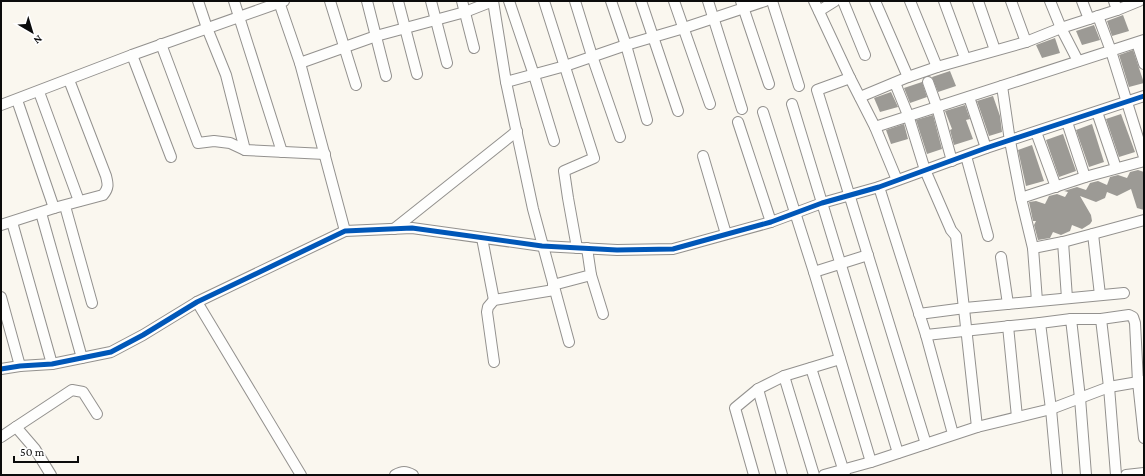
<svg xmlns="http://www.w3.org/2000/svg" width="1145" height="476" font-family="'Crimson Pro',serif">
  <rect width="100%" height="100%" fill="#faf7ef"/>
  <g fill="#9c9a95">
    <polygon points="1123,15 1129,31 1112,36 1107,21"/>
    <polygon points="1094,25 1100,40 1082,45 1076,31"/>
    <polygon points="1055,38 1060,53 1042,58 1036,45"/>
    <polygon points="1133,50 1144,83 1129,87 1119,55"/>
    <polygon points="950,71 956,86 938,92 932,77"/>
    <polygon points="922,82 927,97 910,103 904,88"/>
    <polygon points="891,92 898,107 880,112 874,98"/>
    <polygon points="993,96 1000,116 1002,132 989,136 977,101"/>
    <polygon points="965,105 970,119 966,120 973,139 954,145 950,130 952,129 945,111"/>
    <polygon points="1121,114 1135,152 1119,157 1106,119"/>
    <polygon points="933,115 942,149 927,154 916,120"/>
    <polygon points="904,124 908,139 891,144 886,130"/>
    <polygon points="1092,124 1104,162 1089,167 1076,130"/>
    <polygon points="1063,134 1076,171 1059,177 1046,140"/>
    <polygon points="1032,145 1044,181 1026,186 1018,150"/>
    <polygon points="1138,170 1144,172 1144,210 1137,208 1131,189 1117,196 1107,192 1105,198 1096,202 1080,196 1091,215 1092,221 1090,224 1082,229 1072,225 1070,231 1061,235 1053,232 1050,238 1038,240 1034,225 1036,221 1033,221 1029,202 1036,201 1045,204 1049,196 1057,194 1065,197 1068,192 1064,191 1077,187 1086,190 1090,183 1098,181 1107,185 1110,177 1118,175 1127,178 1130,172"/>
  </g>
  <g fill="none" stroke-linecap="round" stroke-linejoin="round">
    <defs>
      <g id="minor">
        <polyline points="198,1 207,28 226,75 245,150"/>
        <polyline points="234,1 282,152"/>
        <polyline points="330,1 356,85"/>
        <polyline points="367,1 386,76"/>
        <polyline points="398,1 417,74"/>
        <polyline points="431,1 447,63"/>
        <polyline points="462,1 474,48"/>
        <polyline points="493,1 506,82 533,209 569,342"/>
        <polyline points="509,1 534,75 554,141"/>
        <polyline points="544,1 594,158 564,171 568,198 577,248"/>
        <polyline points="575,1 592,56 620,137"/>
        <polyline points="611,1 626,45 647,120"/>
        <polyline points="641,1 678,111"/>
        <polyline points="674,1 710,104"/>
        <polyline points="708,1 742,109"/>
        <polyline points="741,1 769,84"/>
        <polyline points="772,1 799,86"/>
        <polyline points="814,1 850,78 875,127 897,180"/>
        <polyline points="843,1 865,55"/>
        <polyline points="875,1 908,77"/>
        <polyline points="910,1 937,67"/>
        <polyline points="944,1 965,58"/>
        <polyline points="978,1 995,50"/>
        <polyline points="1011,1 1026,42"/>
        <polyline points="1050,1 1061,28 1078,61"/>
        <polyline points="1082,1 1089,19"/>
        <polyline points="279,2 300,63 345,231"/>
        <polyline points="1117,10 1139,1"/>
        <polyline points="819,11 835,1"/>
        <polyline points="1098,16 1111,51 1144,157"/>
        <polyline points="1137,43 1144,64"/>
        <polyline points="161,44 198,143 214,141 230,143 245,150 325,154"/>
        <polyline points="132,55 171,157"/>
        <polyline points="300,63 376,36 465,12 493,1"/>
        <polyline points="850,78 817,90 926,444"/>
        <polyline points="506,82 565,66 626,45 684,28 765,1"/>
        <polyline points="928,82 937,107 952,161"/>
        <polyline points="895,83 908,115 925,170 951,230 956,236 977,427"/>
        <polyline points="1002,86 1010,141 1021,198 1085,177 1144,161"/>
        <polyline points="39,92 79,201"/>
        <polyline points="860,97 908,77 937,67 1026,42 1061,28 1117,10 1114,1"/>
        <polyline points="969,97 986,148"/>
        <polyline points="17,100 54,208"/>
        <polyline points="792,104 898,453"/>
        <polyline points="1,105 132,55 284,1"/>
        <polyline points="763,112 814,272 871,462"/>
        <polyline points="1097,112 1116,168"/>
        <polyline points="738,122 771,222"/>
        <polyline points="1067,122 1085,177"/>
        <polyline points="875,127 1144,40"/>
        <polyline points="1036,132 1056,187"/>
        <polyline points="703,156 726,234"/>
        <polyline points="966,156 988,236"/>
        <polyline points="879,187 926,335 953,434"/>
        <polyline points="1021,198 1033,248 1063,242 1144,220"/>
        <polyline points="65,206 92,303"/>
        <polyline points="41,213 82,358"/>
        <polyline points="12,222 52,364"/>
        <path d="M1,225L54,208L103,195C109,188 108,184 106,176L69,80"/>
        <polyline points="394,229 517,131"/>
        <polyline points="1093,234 1100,295"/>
        <polyline points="482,238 494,300"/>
        <polyline points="1063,242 1067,298"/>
        <polyline points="1033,248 1037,301"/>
        <polyline points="1001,257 1008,304"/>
        <polyline points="814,272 868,255"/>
        <polyline points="591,275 603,314"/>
        <polyline points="553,285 591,275 587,248"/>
        <polyline points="1,297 20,366"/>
        <polyline points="197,302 301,475"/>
        <polyline points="919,314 965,308 1124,293"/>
        <polyline points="1071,319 1101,319 1109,387 1116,475"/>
        <polyline points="1101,319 1129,315 1133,317 1135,323 1138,382 1144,438"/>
        <polyline points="1040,323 1071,319 1080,398 1086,475"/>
        <polyline points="1008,326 1017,417"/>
        <polyline points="926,335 1040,323 1051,409 1057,475"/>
        <polyline points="494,362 487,312 488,307 494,300 554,290"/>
        <polyline points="811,368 845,475"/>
        <polyline points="1,369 20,366 52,364 111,352 143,335 197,302 345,231 412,228 542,246 617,250 673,249 771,222 822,203 879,187 986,148 1144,96"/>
        <polyline points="784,376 814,475"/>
        <polyline points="758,389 782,475"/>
        <polyline points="16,427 72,390 83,392 97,414"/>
        <polyline points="1,437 16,427 35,449 51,475"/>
        <path d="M395,475C402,471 406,471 413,475"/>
        <polyline points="754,475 735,408 758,389 784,376 840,359"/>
        <polyline points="824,475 871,462 977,427 1051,409 1109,387 1144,381"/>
        <polyline points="1126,475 1144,473"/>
      </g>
    </defs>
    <use href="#minor" stroke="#93918e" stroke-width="12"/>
    <use href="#minor" stroke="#fefefd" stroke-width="10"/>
    <defs>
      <polyline id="cycleway" points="1,369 20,366 52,364 111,352 143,335 197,302 345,231 412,228 542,246 617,250 673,249 771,222 822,203 879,187 986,148 1144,96"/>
    </defs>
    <use href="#cycleway" stroke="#fff" stroke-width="8"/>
    <use href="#cycleway" stroke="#0057b8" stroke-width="5"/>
  </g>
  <rect width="1145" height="476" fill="none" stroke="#0b0b0b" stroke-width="4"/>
  <g transform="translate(32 32) rotate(142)" stroke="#ffffff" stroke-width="3" paint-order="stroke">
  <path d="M0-3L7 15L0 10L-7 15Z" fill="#0b0b0b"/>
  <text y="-6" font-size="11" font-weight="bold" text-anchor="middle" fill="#0b0b0b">N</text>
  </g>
  <path d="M14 456v6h64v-6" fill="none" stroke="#0b0b0b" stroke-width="2"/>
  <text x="20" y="456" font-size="12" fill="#0b0b0b" stroke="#ffffff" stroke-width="3" paint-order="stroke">50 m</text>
</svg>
